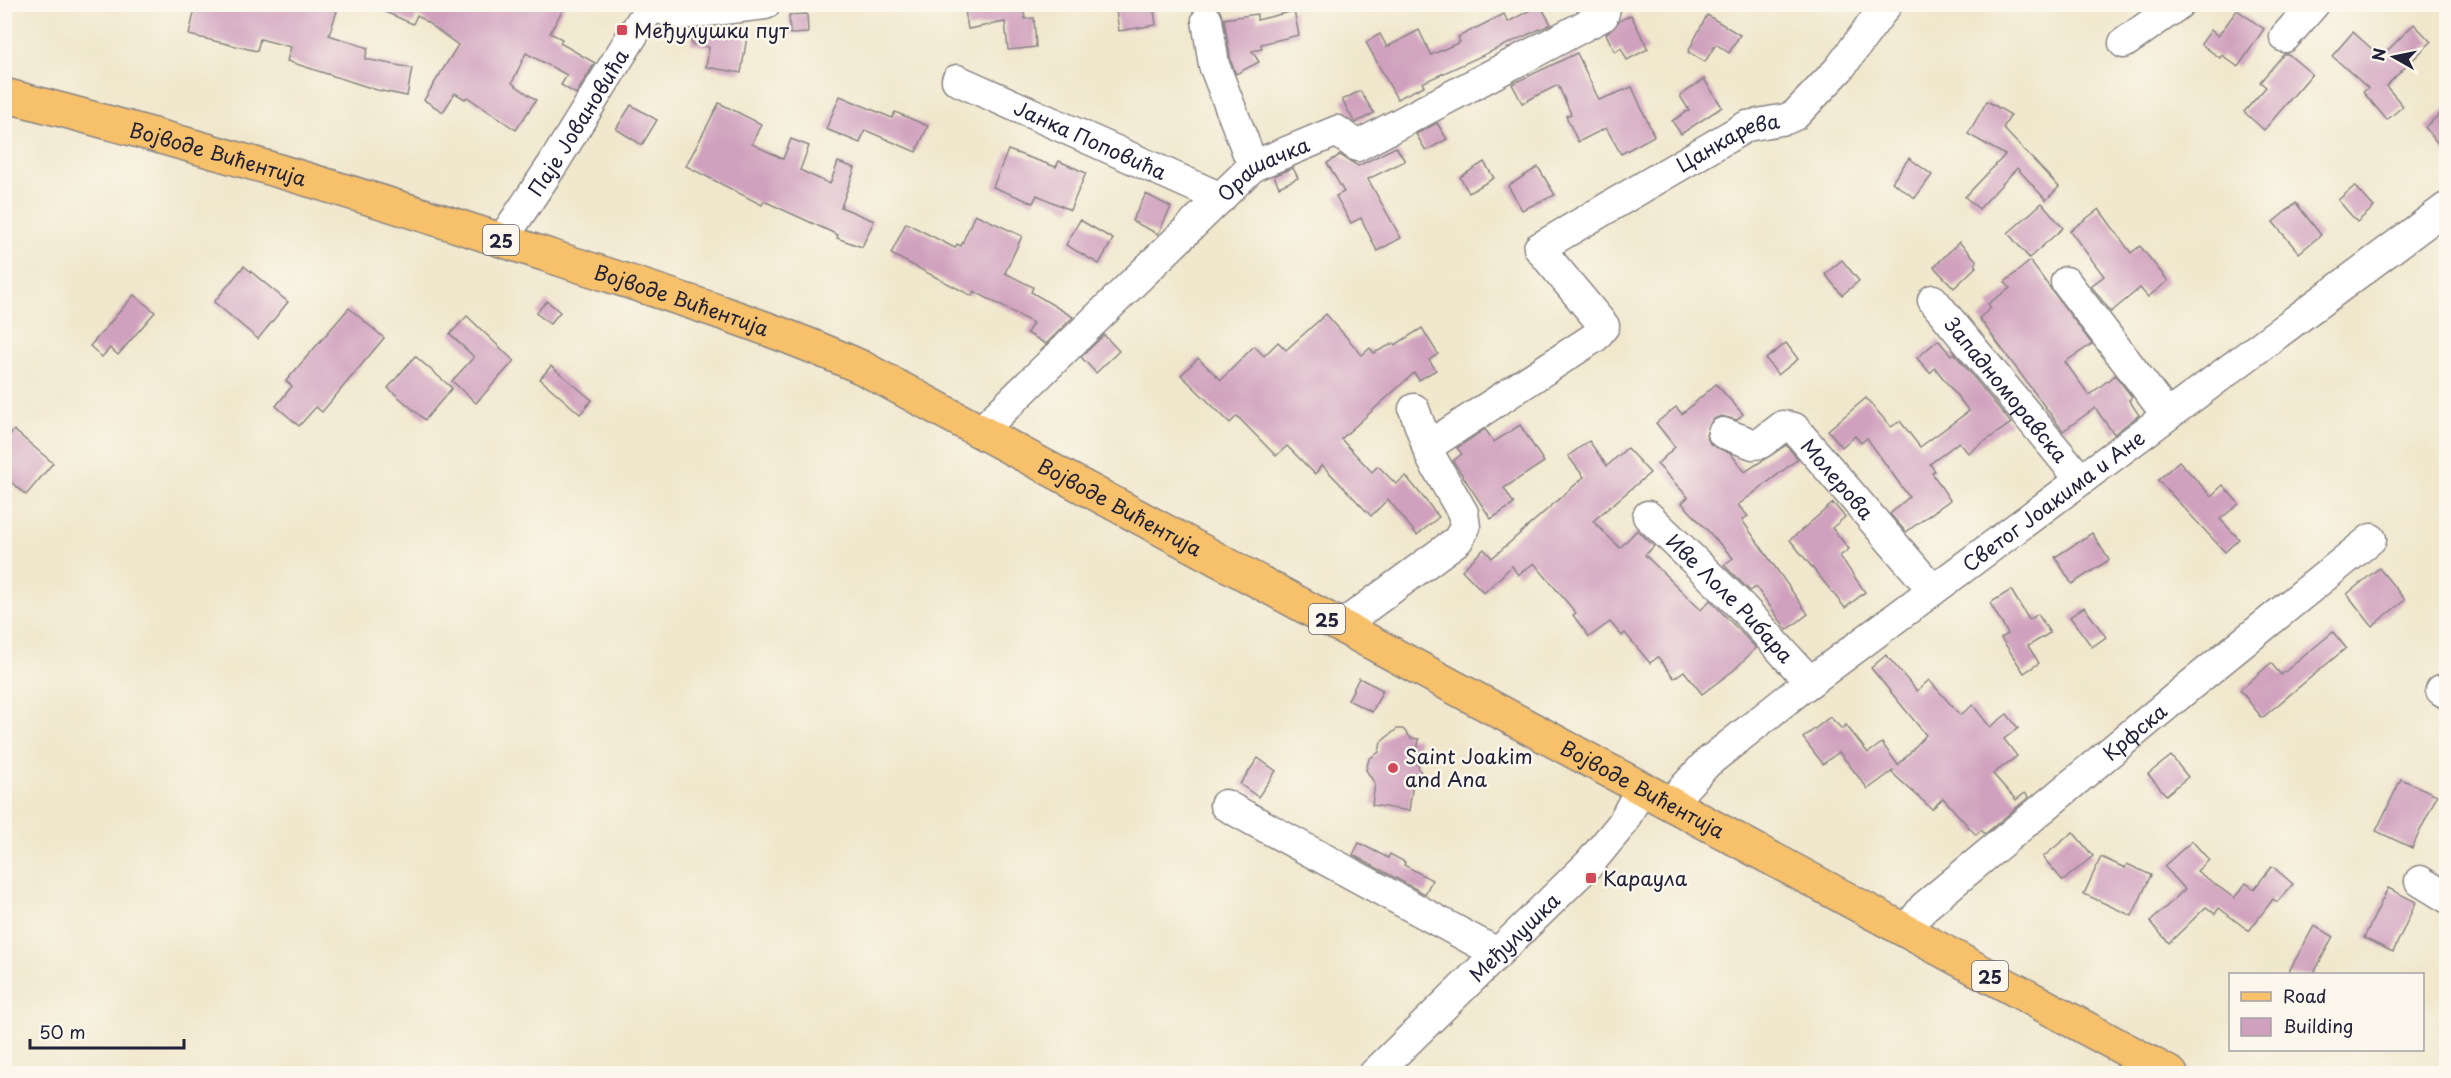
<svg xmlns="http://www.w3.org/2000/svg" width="2451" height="1078" font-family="'Playpen Sans',sans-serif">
  <rect width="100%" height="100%" fill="#fbf7ec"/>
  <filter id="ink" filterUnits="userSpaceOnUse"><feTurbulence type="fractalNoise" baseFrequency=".0167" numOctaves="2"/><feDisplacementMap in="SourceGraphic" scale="12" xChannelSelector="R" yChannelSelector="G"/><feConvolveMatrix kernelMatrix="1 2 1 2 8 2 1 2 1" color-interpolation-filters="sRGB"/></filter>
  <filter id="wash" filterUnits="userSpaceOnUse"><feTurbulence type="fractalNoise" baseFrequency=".008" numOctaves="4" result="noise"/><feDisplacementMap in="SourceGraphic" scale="24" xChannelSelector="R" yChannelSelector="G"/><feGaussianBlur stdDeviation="1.35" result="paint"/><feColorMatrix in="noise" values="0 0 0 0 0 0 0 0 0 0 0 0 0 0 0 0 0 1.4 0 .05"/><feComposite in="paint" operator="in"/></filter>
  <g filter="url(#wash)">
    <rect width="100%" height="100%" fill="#f0e7cc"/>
    <g id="blocks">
      <g fill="#d0a1be">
        <polygon points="196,4 317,4 337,11 329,35 368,48 365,59 412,68 407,96 377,90 287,61 291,47 260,39 257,51 189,35"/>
        <polygon points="367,4 566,4 550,33 562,39 560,43 595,63 576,94 561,85 567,75 526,53 512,83 536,100 516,130 467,97 465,99 455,93 443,112 424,100 458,45 417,15 413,24"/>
        <polygon points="964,4 1023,4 1025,19 1034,18 1036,47 1008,50 1005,22 968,29"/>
        <polygon points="1115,4 1153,4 1156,25 1119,31"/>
        <polygon points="1540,5 1551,24 1422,83 1424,86 1397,99 1366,42 1380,34 1387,47 1419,30 1431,55 1460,42 1458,37 1504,14 1508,22"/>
        <polygon points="2237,10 2264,29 2238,67 2222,55 2220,58 2201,44 2211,30 2218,36"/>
        <polygon points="1294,11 1299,35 1261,44 1262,49 1252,51 1259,62 1236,74 1231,62 1224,19 1257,14 1257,20"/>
        <polygon points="807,14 808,33 790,34 789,15"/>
        <polygon points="1631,15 1648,49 1627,60 1621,48 1615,52 1606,34 1619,21"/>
        <polygon points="1707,15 1740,35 1729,53 1716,44 1705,62 1688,52"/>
        <polygon points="2414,24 2431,42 2386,86 2403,106 2387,120 2363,92 2368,88 2332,56 2353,32 2381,57"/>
        <polygon points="701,29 747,37 741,73 706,67 709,47 691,44 694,30"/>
        <polygon points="1577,53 1599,100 1632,87 1654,136 1621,154 1606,128 1578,142 1566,116 1571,114 1558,85 1522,103 1512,84"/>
        <polygon points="2284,54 2288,54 2312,74 2264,130 2244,112 2266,87 2260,82"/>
        <polygon points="1704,79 1722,107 1681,134 1672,121 1689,110 1680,96"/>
        <polygon points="1360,91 1374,113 1355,123 1342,100"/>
        <polygon points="840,96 892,118 895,112 928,126 916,152 865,130 860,143 826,129"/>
        <polygon points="1987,101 2011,115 2003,128 2059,187 2046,200 2017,168 1979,209 1965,197 2005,155 1968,134"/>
        <polygon points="719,103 761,124 752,144 783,159 791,139 809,146 800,170 830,184 838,162 855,168 841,207 874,221 862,247 837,238 838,235 764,201 762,205 686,166"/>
        <polygon points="631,105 657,120 642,145 616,129"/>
        <polygon points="2446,109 2446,154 2425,127"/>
        <polygon points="1437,123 1447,139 1426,151 1416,134"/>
        <polygon points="1396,147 1405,161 1368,179 1401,238 1377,251 1361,218 1351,223 1336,196 1344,192 1327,163 1340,155 1358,166"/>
        <polygon points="1008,150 1056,167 1059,161 1086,173 1070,210 1037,195 1033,203 993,187"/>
        <polygon points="1909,158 1932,175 1915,198 1892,182"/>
        <polygon points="1484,162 1494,178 1469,193 1460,177"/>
        <polygon points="1538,167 1555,195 1522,210 1508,186"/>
        <polygon points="1293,168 1298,178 1279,187 1274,176"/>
        <polygon points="2355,186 2374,207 2357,222 2338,200"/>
        <polygon points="1146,194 1171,207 1158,234 1132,221"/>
        <polygon points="2042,203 2063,228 2029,258 2008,233"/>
        <polygon points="2296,203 2321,235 2299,253 2273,222"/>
        <polygon points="2099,209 2131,253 2140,246 2168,281 2148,297 2140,288 2111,312 2091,286 2104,276 2070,231"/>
        <polygon points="975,214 1022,236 1005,273 1033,287 1031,292 1073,317 1046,344 1027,333 1033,323 974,291 972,296 891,254 906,223 955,248 957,244 961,246"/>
        <polygon points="1080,220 1113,239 1099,264 1066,245"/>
        <polygon points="1959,242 1976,260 1976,267 1954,288 1934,267"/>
        <polygon points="1842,260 1859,281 1842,295 1825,274"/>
        <polygon points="2030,261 2092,344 2065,362 2089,395 2115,375 2132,397 2129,400 2139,415 2114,434 2095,408 2063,431 1979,318 1991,308 1988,304 2010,288 2005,282"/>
        <polygon points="244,266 288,302 258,339 214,302"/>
        <polygon points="134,295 155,312 118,355 110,348 102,357 90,346"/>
        <polygon points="547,301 560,312 550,324 536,313"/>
        <polygon points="349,308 384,338 322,412 316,407 299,426 276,406 292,386 286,381"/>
        <polygon points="1326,314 1362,355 1370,348 1374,353 1394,343 1395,345 1422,328 1438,354 1429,360 1436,370 1419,380 1414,373 1341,439 1372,472 1378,466 1396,484 1406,476 1439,517 1417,535 1388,499 1371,516 1322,465 1315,474 1287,446 1276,456 1237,416 1230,423 1181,375 1198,358 1221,380 1254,346 1264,356 1278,342 1286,350"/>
        <polygon points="467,316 514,361 476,403 452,381 474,357 450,334"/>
        <polygon points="1104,335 1119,351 1096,373 1081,357"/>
        <polygon points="1938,340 1951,355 1954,353 2011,423 1968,453 1959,442 1930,464 1935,471 1932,473 1950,500 1906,532 1890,514 1909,497 1867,438 1861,443 1855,436 1842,447 1828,430 1866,398 1891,427 1900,421 1920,447 1969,411 1935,368 1930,373 1917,358"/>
        <polygon points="1786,343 1798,359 1778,375 1766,359"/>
        <polygon points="415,356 452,388 425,420 388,388"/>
        <polygon points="551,366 592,400 580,414 540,379"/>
        <polygon points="1716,384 1743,414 1737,420 1721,416 1712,420 1706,435 1710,444 1731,454 1745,472 1786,445 1798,459 1738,505 1748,516 1742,520 1808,614 1787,630 1756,587 1750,591 1724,565 1733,558 1682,503 1688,497 1657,464 1675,447 1656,423 1676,407 1682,414"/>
        <polygon points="1520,425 1544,462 1504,488 1514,504 1491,519 1453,461 1462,454 1457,448 1485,429 1494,442"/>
        <polygon points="14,430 53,463 26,495 4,476 4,442"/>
        <polygon points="1589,441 1607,466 1627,448 1650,473 1593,521 1620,548 1637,530 1654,546 1645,555 1701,610 1710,600 1756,648 1734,670 1702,694 1684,671 1674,678 1658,657 1650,663 1625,633 1622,636 1610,622 1589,637 1573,615 1576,613 1534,563 1518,575 1512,566 1484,593 1462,570 1484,549 1492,558 1584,477 1568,456"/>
        <polygon points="2179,461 2211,496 2223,485 2239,504 2220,519 2239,539 2225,552 2158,480"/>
        <polygon points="1833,503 1845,517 1832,528 1849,549 1840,556 1865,592 1845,608 1790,540"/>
        <polygon points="2092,533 2109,560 2072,584 2055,557"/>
        <polygon points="2379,568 2405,600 2372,626 2347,594"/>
        <polygon points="2011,590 2029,620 2038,614 2050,633 2028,646 2039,663 2024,673 2001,638 2008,634 1990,603"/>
        <polygon points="2084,607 2106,637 2092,647 2070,617"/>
        <polygon points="2333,632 2346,648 2262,718 2240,690 2271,663 2281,675"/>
        <polygon points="1886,655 1917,691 1929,680 1960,715 1973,705 1990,727 2007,714 2018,728 2004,739 2017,756 1993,774 2016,800 2025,793 2029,797 1985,834 1981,830 1976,835 1943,798 1932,809 1891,772 1894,770 1868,789 1839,752 1823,764 1803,738 1830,717 1842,729 1846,725 1868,753 1882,743 1898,765 1926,735 1871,668"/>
        <polygon points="1359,678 1383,690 1372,712 1348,700"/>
        <polygon points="1397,729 1403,729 1411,738 1419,739 1416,761 1421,773 1413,782 1409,811 1372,805 1375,784 1366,770 1369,759 1379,752 1381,742"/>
        <polygon points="2171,756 2188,777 2166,795 2148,774"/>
        <polygon points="1258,758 1276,771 1258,797 1240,784"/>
        <polygon points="2401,779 2437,795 2412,848 2376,831"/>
        <polygon points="2073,832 2093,856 2063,881 2043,857"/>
        <polygon points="2192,841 2209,860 2197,871 2234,898 2246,883 2254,889 2272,866 2293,884 2277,902 2273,899 2249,931 2219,908 2215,914 2206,907 2169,943 2150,922 2185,889 2164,866"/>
        <polygon points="1359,843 1388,858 1390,854 1405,862 1404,865 1432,880 1425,894 1353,855"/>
        <polygon points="2101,857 2125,868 2127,864 2151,875 2132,916 2084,894"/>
        <polygon points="2388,888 2416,902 2393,952 2364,938"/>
        <polygon points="2314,926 2333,936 2313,975 2287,975"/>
      </g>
    </g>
  </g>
  <g filter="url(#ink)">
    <use href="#blocks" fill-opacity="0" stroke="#898484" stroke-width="1.5"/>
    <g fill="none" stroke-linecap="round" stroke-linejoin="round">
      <defs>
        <g id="minor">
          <polyline points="651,6 680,14 765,4"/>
          <polyline points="1207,20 1214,65 1253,166"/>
          <polyline points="2285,37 2314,4"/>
          <polyline points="2124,43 2179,4"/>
          <path id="s1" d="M957,80L1221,198"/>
          <path id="s2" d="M502,240L553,164L652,4"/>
          <polyline points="2066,282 2167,415"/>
          <path id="s3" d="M1933,300L2080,479"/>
          <path id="s4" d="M981,431L1253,166L1337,131L1357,146L1603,16L1606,4"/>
          <path id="s5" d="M1723,433L1753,444L1761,443L1783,426L1794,428L1933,590"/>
          <path id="s6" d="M1427,447L1595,337L1604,326L1539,248L1747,126L1786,119L1795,115L1839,69L1887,4"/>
          <path id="s7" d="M1648,516L1742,607L1810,682"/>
          <polyline points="1341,626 1458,540 1465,527 1463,513 1432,459 1414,409"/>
          <polyline points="2441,690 2446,693"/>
          <path id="s8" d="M1670,803L1707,763L1799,690L2446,208"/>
          <polyline points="1225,805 1497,953"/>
          <polyline points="2420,881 2446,897"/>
          <path id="s9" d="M1906,931L1924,907L2192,684L2371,539"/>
          <path id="s10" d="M1374,1074L1589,864L1622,824L1641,788"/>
        </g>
        <g id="major">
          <path id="s11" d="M4,95C192,143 378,199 562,260C663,293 765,324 861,367L2171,1074"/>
        </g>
      </defs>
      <use href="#minor" stroke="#898484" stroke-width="33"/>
      <use href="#major" stroke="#898484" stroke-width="36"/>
      <use href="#minor" stroke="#fff" stroke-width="30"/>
      <use href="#major" stroke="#f7c06b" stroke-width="33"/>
    </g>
  </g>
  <g fill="#d1495b" stroke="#fbf7ec" stroke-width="2">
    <rect x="616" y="24" width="12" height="12" rx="3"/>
    <circle cx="1393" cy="768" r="6"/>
    <rect x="1585" y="872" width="12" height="12" rx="3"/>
  </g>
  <g text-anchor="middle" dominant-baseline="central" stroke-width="5" stroke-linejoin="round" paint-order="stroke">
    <g fill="#fbf7ec" stroke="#636270" stroke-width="1.5">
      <rect x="483" y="225" width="36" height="30" rx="4.5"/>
      <rect x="1309" y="604" width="36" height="30" rx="4.5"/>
      <rect x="1972" y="961" width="36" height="30" rx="4.5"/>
    </g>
    <g font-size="18" font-weight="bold" fill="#22223b">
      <text x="501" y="240">25</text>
      <text x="1327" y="619">25</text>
      <text x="1990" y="976">25</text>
    </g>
    <g font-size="20" fill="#22223b" stroke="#fbf7ec" text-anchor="start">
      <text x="634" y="30">Међулушки пут</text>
      <text x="1405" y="756">Saint Joakim<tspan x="1405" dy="23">and Ana</tspan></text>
      <text x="1603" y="878">Караула</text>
    </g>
    <g font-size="20" fill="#22223b" stroke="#fbf7ec">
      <text stroke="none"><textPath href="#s2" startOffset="140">Паје Јовановића</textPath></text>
      <text stroke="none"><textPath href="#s1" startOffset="146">Јанка Поповића</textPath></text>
      <text stroke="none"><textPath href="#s6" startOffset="534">Цанкарева</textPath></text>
      <text stroke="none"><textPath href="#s11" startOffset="222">Војводе Вићентија</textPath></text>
      <text stroke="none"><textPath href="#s4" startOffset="387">Орашачка</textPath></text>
      <text stroke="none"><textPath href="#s11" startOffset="708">Војводе Вићентија</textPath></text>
      <text stroke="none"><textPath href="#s3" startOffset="116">Западноморавска</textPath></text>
      <text stroke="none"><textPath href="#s5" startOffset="146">Молерова</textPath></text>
      <text stroke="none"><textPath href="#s8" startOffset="489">Светог Јоакима и Ане</textPath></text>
      <text stroke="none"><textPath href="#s11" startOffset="1194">Војводе Вићентија</textPath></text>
      <text stroke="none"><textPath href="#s7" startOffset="116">Иве Лоле Рибара</textPath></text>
      <text stroke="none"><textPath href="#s9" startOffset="304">Крфска</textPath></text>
      <text stroke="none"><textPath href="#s11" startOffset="1788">Војводе Вићентија</textPath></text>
      <text stroke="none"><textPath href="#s10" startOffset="196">Међулушка</textPath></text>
    </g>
  </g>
  <rect width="2451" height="1078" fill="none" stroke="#fbf7ec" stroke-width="24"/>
  <rect x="2229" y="973" width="195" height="78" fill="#fbf7ec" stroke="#a4a2a5" stroke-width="1.5"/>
  <rect x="2241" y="992" width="30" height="9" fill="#f7c06b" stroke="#a4a2a5" stroke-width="1.5"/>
  <text x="2283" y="1003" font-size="18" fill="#22223b">Road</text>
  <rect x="2241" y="1018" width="30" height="18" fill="#d0a1be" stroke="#a4a2a5" stroke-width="1.5"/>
  <text x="2283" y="1033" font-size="18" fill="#22223b">Building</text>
  <g transform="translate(2394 57) rotate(279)" stroke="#fbf7ec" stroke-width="4.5" paint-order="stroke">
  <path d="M0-4.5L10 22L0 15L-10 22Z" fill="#22223b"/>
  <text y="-9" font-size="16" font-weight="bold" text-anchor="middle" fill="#22223b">N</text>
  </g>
  <path d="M30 1039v9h154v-9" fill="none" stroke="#22223b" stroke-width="3"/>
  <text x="39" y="1039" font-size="18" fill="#22223b" stroke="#fbf7ec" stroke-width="4.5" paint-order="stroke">50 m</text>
</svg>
